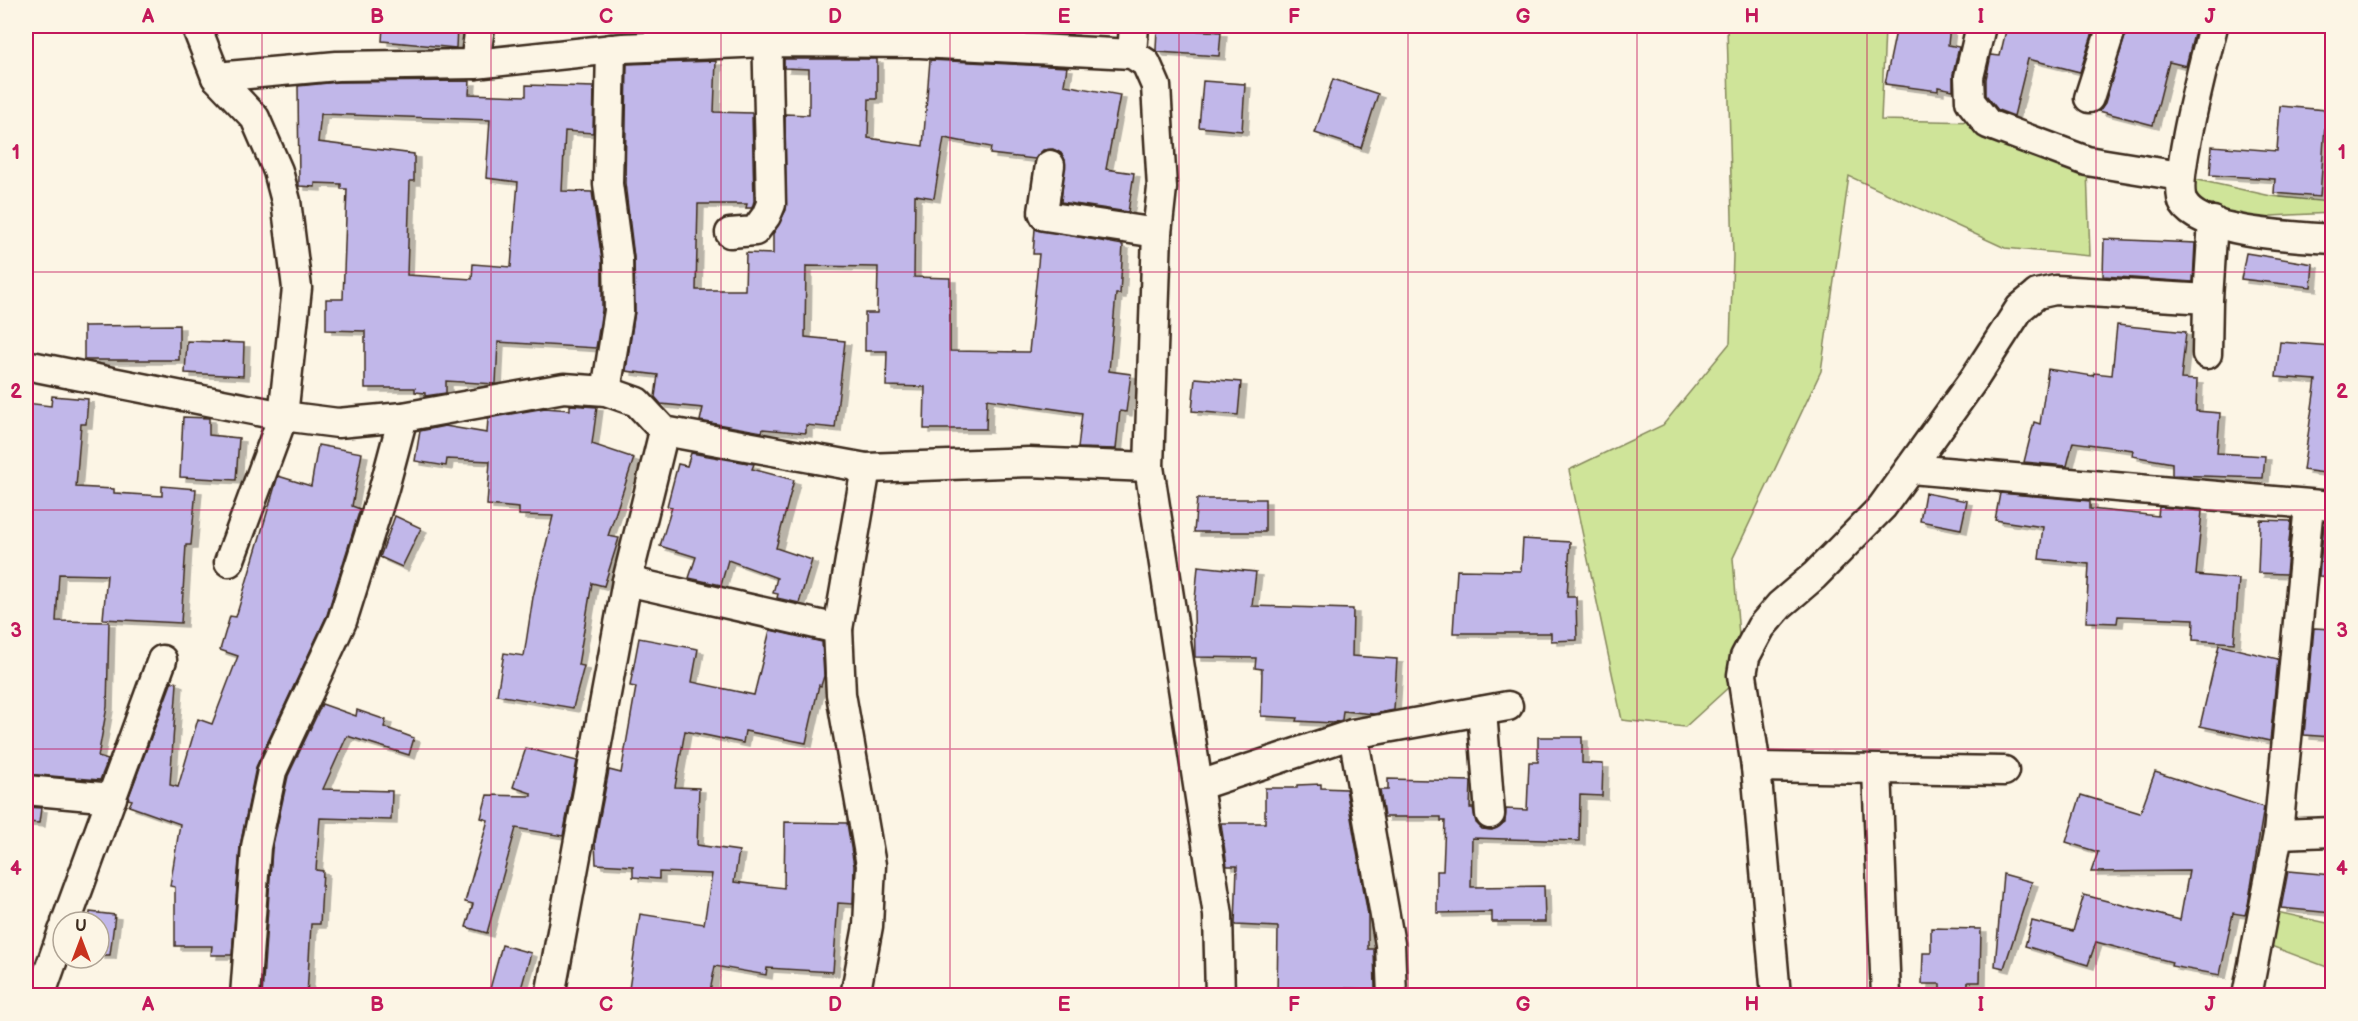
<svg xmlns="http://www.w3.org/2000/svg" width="2358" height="1021" font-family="'Balsamiq Sans',sans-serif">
  <defs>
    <filter id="shadow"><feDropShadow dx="6" dy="4" stdDeviation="0" flood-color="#0004"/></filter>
  </defs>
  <rect width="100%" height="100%" fill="#fcf5e5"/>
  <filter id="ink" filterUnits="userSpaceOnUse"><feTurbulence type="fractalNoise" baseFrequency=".0167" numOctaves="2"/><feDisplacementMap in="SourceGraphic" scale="12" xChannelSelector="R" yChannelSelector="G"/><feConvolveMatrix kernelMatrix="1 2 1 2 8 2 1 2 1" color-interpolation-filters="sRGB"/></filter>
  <g filter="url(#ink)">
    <g fill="#cfe499" stroke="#85875c" stroke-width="1.5">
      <polygon points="1727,26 1883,26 1885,29 1881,120 1981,122 2087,169 2090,256 2005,248 1849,176 1821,371 1733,558 1742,675 1685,727 1622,720 1569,470 1663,425 1730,343 1733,256"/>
      <polygon points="2332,135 2332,213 2271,216 2251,231 2217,220 2180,176 2271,196 2327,202"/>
      <polygon points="2268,910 2332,924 2332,969 2263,943"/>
    </g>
    <g fill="#c1b7e9" stroke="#3b2a1e" stroke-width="1.5" fill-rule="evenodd" filter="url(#shadow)">
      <polygon points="383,26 457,26 456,48 382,41"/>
      <polygon points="1029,26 1073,26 1072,34 1029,32"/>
      <polygon points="1897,26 1950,26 1948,45 1959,47 1953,74 1953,90 1938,87 1938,91 1885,84"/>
      <polygon points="2007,26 2095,26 2080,72 2028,59 2014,116 1998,110 1986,95 1986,79 1991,55 2000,56"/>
      <polygon points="2128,26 2196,26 2186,66 2169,62 2153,125 2099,111 2105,103"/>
      <polygon points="1157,28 1221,32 1219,56 1158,52 1156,50"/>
      <polygon points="784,59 877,59 877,99 869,99 868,138 923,146 930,60 1067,67 1064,85 1120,95 1106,169 1134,173 1128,212 1061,202 1065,160 1061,153 1053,149 1043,150 1035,159 990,154 991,147 944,138 934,198 915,195 914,277 950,278 950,351 1029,352 1039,254 1033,254 1035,229 1123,245 1120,294 1116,294 1109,371 1131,374 1126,412 1120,411 1116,449 1078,448 1082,413 987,399 986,429 924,429 925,387 886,386 887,351 865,351 865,313 877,313 878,267 806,266 805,337 845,341 835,428 806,425 806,433 763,429 762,432 700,421 703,408 661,404 655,397 658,375 626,371 635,311 634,257 625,183 627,64 716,61 714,112 752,113 754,201 752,208 746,208 747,204 698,204 696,290 745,290 746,253 773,254 773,234 786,210 785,114 809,115 809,69 784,68"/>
      <polygon points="1333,79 1378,94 1361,148 1315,133"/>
      <path d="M470,81L469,94L526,96V85L594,87L593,133L565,131L562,191L592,192L602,260V310L596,348L498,342L496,384L446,381V393L425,396V393L415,392V388H365V331L326,330V299H343L347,189H341V184L315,183V187L299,186L298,86L338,82ZM321,114L490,120L486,178L518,182L511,267L473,264L472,279L407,275L410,181H414V154L318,142Z"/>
      <polygon points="1203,81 1245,84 1242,131 1199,127"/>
      <polygon points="2280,106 2326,110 2320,197 2274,193 2275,179 2210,175 2212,146 2277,151"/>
      <polygon points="2104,239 2195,243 2193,282 2103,276"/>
      <polygon points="2246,253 2313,264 2311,287 2241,279"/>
      <polygon points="179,325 179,360 84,360 84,326"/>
      <polygon points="2117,325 2186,332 2181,379 2197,380 2196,411 2220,413 2217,453 2265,456 2263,478 2172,475 2172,463 2132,456 2133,450 2073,442 2067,466 2024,462 2034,422 2040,424 2048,369 2093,376 2094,373 2112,375"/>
      <polygon points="187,341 244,343 243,376 185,373"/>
      <polygon points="2280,342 2332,346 2332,474 2303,470 2316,380 2276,377"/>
      <polygon points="1195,378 1241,382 1238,415 1192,411"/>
      <polygon points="52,396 88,399 86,424 81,424 76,487 114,489 114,493 162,496 162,486 196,489 191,545 186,545 181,623 103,619 107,575 59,574 56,621 109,622 107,707 98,757 108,760 100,780 26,774 26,558 29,508 26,508 26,403 51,406"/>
      <polygon points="570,405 597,407 592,444 634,458 608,536 619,538 604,586 592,583 578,665 584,666 573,708 497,695 504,653 524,656 533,597 553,516 519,515 519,508 487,505 490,461 447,459 446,466 415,461 420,431 445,426 487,433 488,418 545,408 570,410"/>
      <polygon points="183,417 209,418 209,435 239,438 236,480 180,477"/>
      <polygon points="318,445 362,453 352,506 360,509 327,615 256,767 240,846 232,955 211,955 212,946 175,946 175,887 170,886 180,824 129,806 132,800 128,799 172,681 177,683 170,785 178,787 198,719 212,724 238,656 220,650 230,616 236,617 278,476 311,486"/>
      <polygon points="691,453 754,464 752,469 794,480 776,548 812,560 799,603 777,598 778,594 773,593 777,578 728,560 721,585 689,578 696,557 660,546 672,507 667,506 678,464 687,466"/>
      <polygon points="1925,493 1967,501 1961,529 1920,521"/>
      <polygon points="2000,493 2090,501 2090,509 2158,516 2159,507 2202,511 2196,575 2239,579 2234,643 2193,640 2194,619 2118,616 2117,623 2086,622 2089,564 2039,559 2043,527 1995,520"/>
      <polygon points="1197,499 1265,499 1265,532 1194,532"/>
      <polygon points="395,516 421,528 402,567 380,557"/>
      <polygon points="2260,520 2291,521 2286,574 2258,573"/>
      <polygon points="2324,525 2332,526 2332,577 2319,576"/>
      <polygon points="1523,539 1570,542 1567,597 1576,597 1577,640 1551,641 1551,633 1453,633 1457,570 1521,571"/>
      <polygon points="1198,566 1256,572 1252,606 1353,609 1352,656 1397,659 1394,710 1374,714 1343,711 1342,720 1333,723 1296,721 1297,718 1261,716 1262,669 1255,668 1256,658 1195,657 1194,611"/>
      <polygon points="2314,628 2332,629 2332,737 2304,735"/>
      <polygon points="770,630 822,642 824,676 821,686 819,685 806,743 745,731 743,743 685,731 675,787 699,788 697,845 739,851 734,882 784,888 785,822 847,823 854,866 853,904 838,903 833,972 767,968 766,975 715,966 709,996 628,996 640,914 704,924 712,874 659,872 659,879 633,877 633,866 596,864 595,842 609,770 621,773 636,687 630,686 639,638 698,649 692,682 754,695"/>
      <polygon points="2219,645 2278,659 2270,741 2200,726"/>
      <polygon points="322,704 356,716 357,710 386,720 384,727 414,738 409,755 347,736 323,789 392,791 391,820 320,818 316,870 323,871 320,924 311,924 307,996 262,996 272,849 288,776"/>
      <polygon points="1538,737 1582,737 1582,763 1603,764 1602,796 1580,795 1579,841 1472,838 1471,887 1544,886 1545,922 1492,922 1492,912 1437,913 1437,871 1443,871 1445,821 1441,821 1441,817 1384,817 1380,790 1388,790 1388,779 1471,781 1470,808 1473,808 1476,823 1482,829 1492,830 1505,822 1506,809 1527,810 1529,762 1538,762"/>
      <polygon points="526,748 577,761 563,836 516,828 487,933 466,927 473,904 465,902 488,820 481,818 487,795 531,796 531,793 513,787"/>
      <polygon points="2155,772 2264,807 2248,905 2245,915 2233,913 2220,975 2171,966 2172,962 2096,942 2088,965 2025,946 2032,921 2073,931 2084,895 2180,920 2189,871 2091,872 2098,852 2066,842 2081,795 2140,813"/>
      <polygon points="1321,784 1321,788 1346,789 1368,915 1368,949 1374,949 1375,989 1325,988 1325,996 1277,996 1278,927 1235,925 1237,866 1227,866 1221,823 1265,823 1265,788 1297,788 1297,785"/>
      <polygon points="26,807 41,808 39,823 26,822"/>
      <polygon points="2288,871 2332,875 2332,913 2281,908"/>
      <polygon points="2003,874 2032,882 2004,968 1995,966"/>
      <polygon points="90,912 115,915 110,955 99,955 99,922 89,922"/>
      <polygon points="1931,928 1981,929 1980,982 1968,982 1967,996 1940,996 1940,984 1922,984 1923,953 1931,953"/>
      <polygon points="502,945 531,953 519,996 488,996"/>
    </g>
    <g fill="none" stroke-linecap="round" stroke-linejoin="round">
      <defs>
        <g id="minor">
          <polyline points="196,26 216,77 255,118 278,171 286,201 297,288 283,416 229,562"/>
          <polyline points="1981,26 1969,77 1970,101 1988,124 2087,161 2180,176"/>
          <path d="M2213,26C2206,56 2171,183 2184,204C2202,233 2301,237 2332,239"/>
          <polyline points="1132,54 1134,26"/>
          <polyline points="475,64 480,26"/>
          <polyline points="216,77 337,66 475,64 623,48 766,42 920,43 1132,54 1146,63 1156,86 1162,188 1157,233 1149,467 1218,915 1220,996"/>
          <polyline points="2089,98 2112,26"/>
          <polyline points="1050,165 1043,212 1045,216 1157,233"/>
          <polyline points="730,233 755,231 766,216 771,204 767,26"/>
          <polyline points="2207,354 2208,299"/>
          <polyline points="26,365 283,416 338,423 403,417 564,388 606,391 637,402 664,431 866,468 1029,462 1149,467"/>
          <polyline points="606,391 619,311 618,259 608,184 611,49"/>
          <polyline points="1911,469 2332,506"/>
          <polyline points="627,581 838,629"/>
          <polyline points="1482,711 1490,814"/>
          <polyline points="1353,734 1390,944 1392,996"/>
          <polyline points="1756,767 2004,771"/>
          <polyline points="1877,770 1886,996"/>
          <polyline points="1200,785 1353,734 1508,706"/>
          <polyline points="26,790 112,798"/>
          <polyline points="2278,834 2332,832"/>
          <polyline points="66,922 162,660"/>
          <polyline points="40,996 63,931"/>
          <polyline points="245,996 256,847 272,771 342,621 384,488 403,417"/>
          <polyline points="550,996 627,581 664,431"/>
          <polyline points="855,996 868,926 871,865 841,694 838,629 866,468"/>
          <polyline points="1776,996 1756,767 1742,675 1745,657 1761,627 1780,605 1814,576 1882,507 1974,379 2020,308 2037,294 2055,290 2208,299 2213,221"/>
          <polyline points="2247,996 2278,834 2309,505"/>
        </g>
      </defs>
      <use href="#minor" stroke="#3b2a1e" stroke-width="33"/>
      <use href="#minor" stroke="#fcf5e5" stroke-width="28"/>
    </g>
  </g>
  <path fill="none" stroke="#c2185b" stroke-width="1.5" stroke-opacity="0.55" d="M262,26V996M491,26V996M721,26V996M950,26V996M1179,26V996M1408,26V996M1637,26V996M1867,26V996M2096,26V996M26,272H2332M26,510H2332M26,749H2332"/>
  <rect width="2358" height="1021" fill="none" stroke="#fcf5e5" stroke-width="66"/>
  <g transform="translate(81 940)"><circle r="28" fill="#fcf5e5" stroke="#afa495" stroke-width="1.5"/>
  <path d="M0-4.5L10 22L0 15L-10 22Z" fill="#c8321e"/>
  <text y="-9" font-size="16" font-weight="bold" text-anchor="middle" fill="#3b2a1e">U</text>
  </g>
  <rect x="33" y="33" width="2292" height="955" fill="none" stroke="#c2185b" stroke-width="2"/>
  <g font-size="20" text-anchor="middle" font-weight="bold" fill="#c2185b">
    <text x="148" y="23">A</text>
    <text x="377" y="23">B</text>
    <text x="606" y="23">C</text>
    <text x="835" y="23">D</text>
    <text x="1064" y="23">E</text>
    <text x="1294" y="23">F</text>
    <text x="1523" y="23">G</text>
    <text x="1752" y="23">H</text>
    <text x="1981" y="23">I</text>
    <text x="2210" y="23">J</text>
    <text x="16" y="159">1</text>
    <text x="2342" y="159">1</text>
    <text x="16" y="398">2</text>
    <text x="2342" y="398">2</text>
    <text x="16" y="637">3</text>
    <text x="2342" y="637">3</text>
    <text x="16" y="875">4</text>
    <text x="2342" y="875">4</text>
    <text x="148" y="1011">A</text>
    <text x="377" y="1011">B</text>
    <text x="606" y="1011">C</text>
    <text x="835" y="1011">D</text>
    <text x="1064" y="1011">E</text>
    <text x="1294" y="1011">F</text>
    <text x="1523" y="1011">G</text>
    <text x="1752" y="1011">H</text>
    <text x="1981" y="1011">I</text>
    <text x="2210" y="1011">J</text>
  </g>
</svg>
